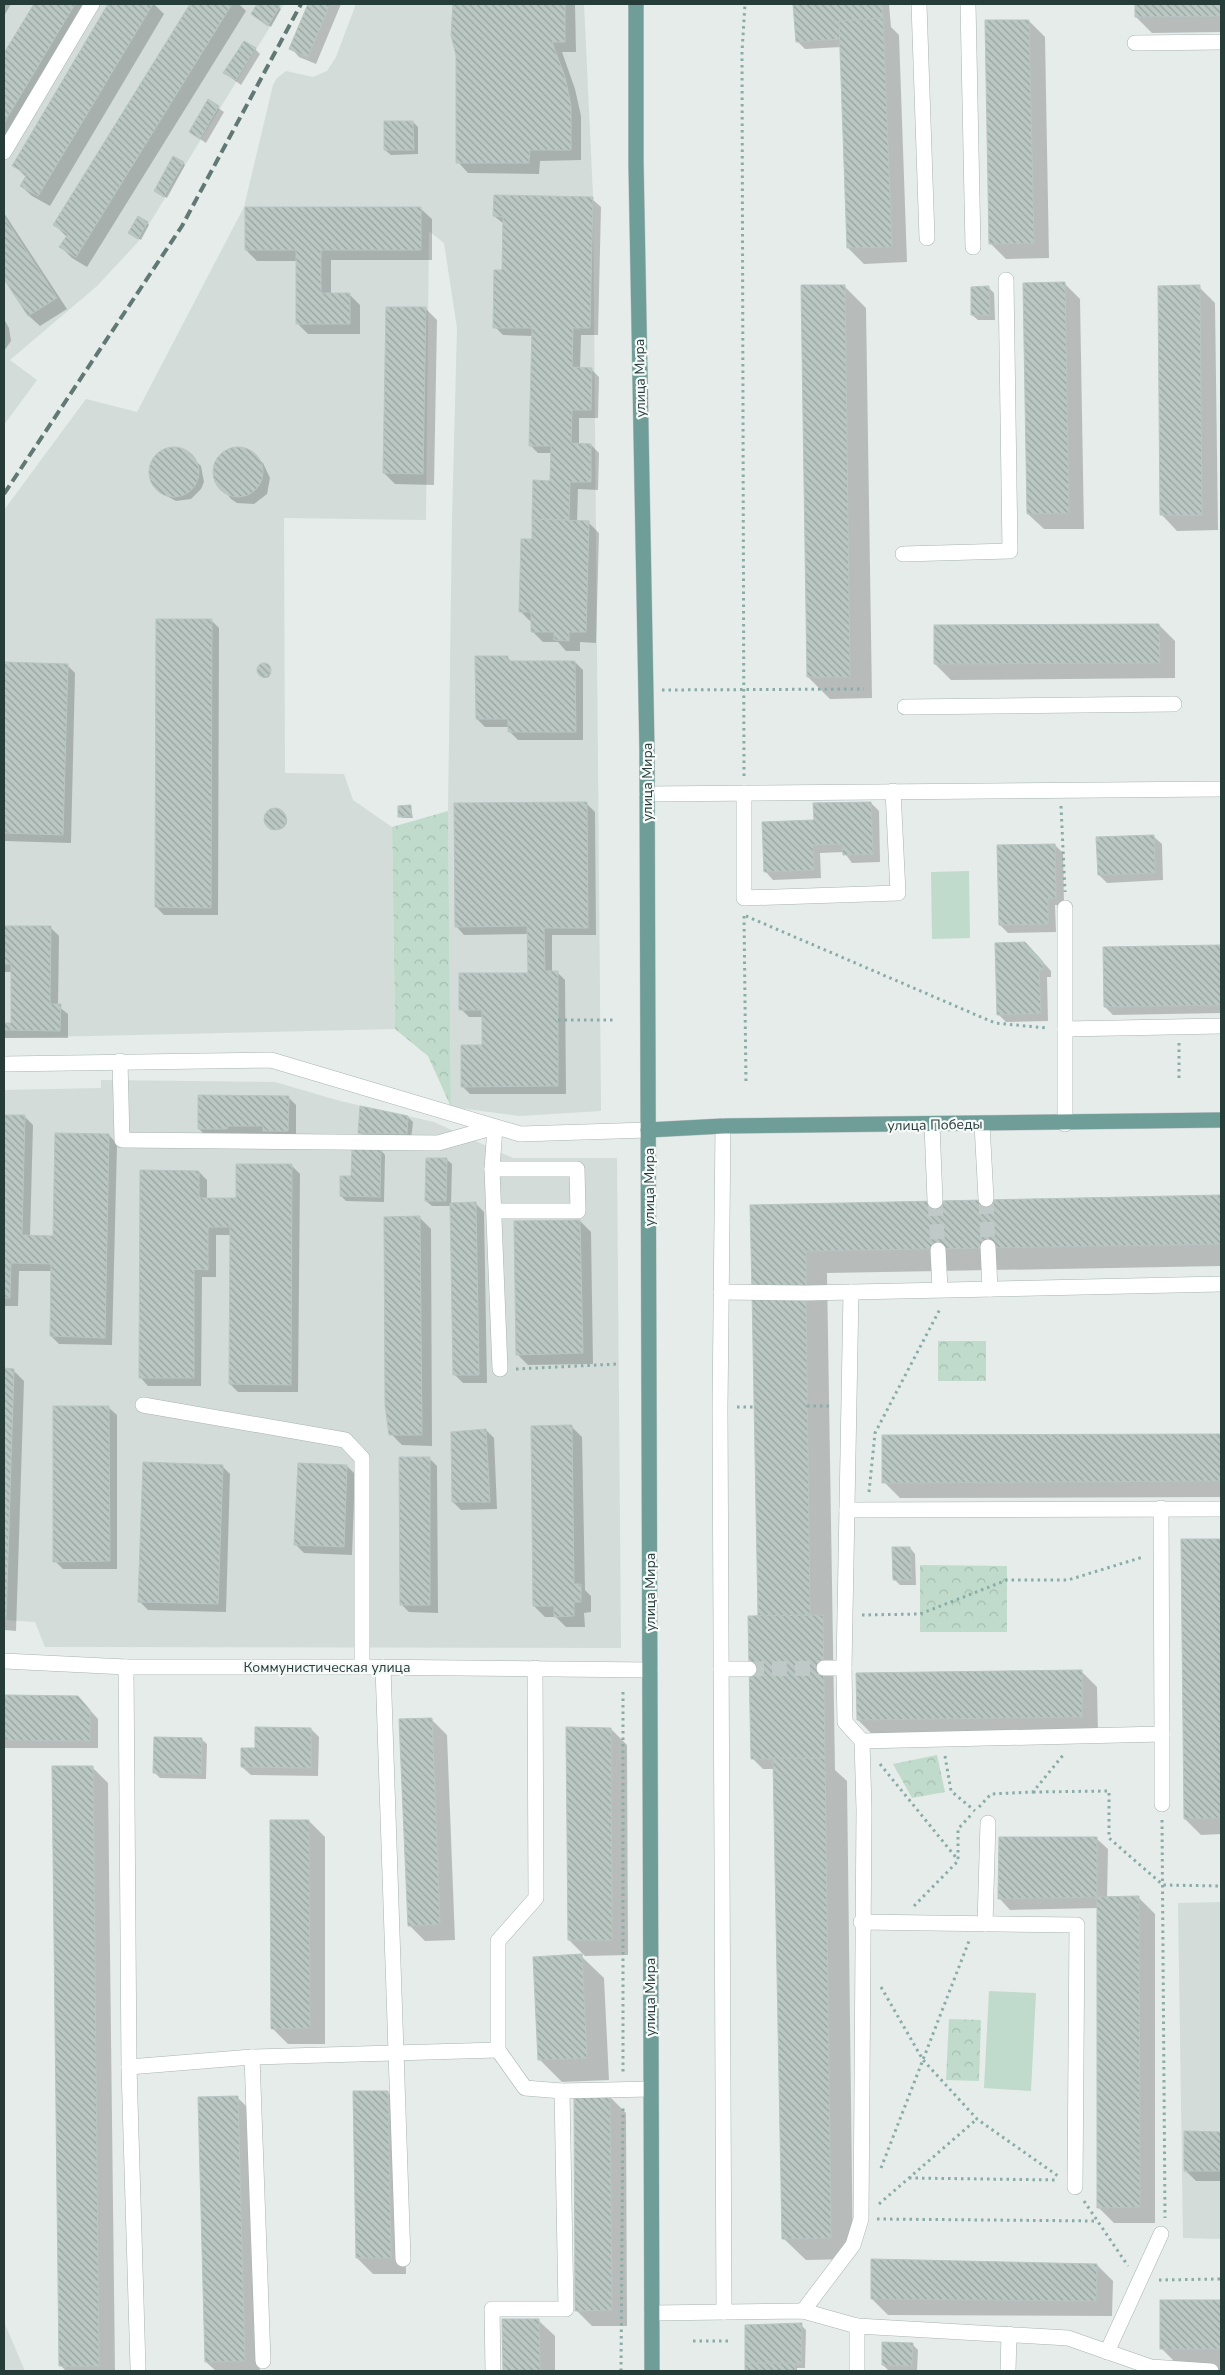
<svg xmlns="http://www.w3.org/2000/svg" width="1225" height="2375" font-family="'Nunito Sans',sans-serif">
  <defs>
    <pattern id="forest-crowns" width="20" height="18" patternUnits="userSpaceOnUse" patternTransform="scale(1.25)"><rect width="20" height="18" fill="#c0dbcb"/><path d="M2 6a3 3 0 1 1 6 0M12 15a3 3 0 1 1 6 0" fill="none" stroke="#a5bdaf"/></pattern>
    <pattern id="building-back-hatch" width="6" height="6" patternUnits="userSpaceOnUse" patternTransform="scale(1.25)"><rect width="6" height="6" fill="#bac7c3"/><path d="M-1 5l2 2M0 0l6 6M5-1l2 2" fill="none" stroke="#97a39f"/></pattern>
  </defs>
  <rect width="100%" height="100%" fill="#e5ecea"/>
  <g fill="#d3dcd9">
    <polygon points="4,4 284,4 138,242 97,286 10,360 37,380 4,425"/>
    <polygon points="356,4 584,4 593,196 601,1111 519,1116 451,1107 448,811 452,519 457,328 444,243 429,231 426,520 284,518 285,773 344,774 353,800 392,827 395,1029 4,1038 4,510 86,399 137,412 244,207 273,85 277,78 286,71 313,77 327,71 336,57"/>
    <polygon points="101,1080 275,1082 340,1101 434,1122 513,1158 617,1158 621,1648 45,1647 35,1622 4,1620 4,1090 101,1088"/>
    <polygon points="1221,1902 1221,2239 1183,2238 1178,1903"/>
    <polygon points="4,2322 25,2371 4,2371"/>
  </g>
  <g fill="#c0dbcb">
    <polygon points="969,871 970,938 932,939 931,872"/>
    <polygon points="989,1991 1036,1993 1031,2091 984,2088"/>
  </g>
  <g fill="url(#forest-crowns)">
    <polygon points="448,811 451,1107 428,1056 395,1029 392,827"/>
    <rect x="938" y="1341" width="48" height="40"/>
    <polygon points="920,1565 1007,1566 1007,1632 920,1632"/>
    <polygon points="937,1755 945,1792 912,1798 893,1764"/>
    <polygon points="949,2019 981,2020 979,2081 946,2080"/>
  </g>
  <g fill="#0003">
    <polygon points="4,4 11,4 4,16"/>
    <polygon points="35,4 88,4 4,144 4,55"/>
    <polygon points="110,4 154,4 164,14 50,206 32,196 21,186 26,177 14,165"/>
    <polygon points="191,4 239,4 246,11 87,267 72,258 61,247 67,237 55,225"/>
    <polygon points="259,4 273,4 281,9 271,27 252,14"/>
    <polygon points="310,4 341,4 316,64 299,57 291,48"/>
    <polygon points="455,4 575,4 576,52 562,52 575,89 581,116 581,160 540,161 539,174 468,173 458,162 457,55 452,35"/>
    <polygon points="795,4 889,4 891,27 899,35 907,262 864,264 848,248 841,47 805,49 797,41"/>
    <polygon points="1136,4 1221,4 1221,32 1152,33 1136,17"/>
    <polygon points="1029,21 1045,37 1049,258 1006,259 990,243"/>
    <polygon points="255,49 260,54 241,85 225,73"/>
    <polygon points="208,101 224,112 206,143 190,132"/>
    <polygon points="413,122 418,127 418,154 391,155 385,150"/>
    <polygon points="183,163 185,165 167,198 158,193"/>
    <polygon points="592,199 601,207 598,335 581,335 580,369 591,369 599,377 598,418 579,418 579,445 591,445 599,453 598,490 578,489 577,522 588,522 599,533 596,643 580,642 580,651 566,651 558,642 543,642 532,631 531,622 520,611 533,540 534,482 552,482 552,453 538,453 530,445 533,336 503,335 495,327 503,272 504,224 494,216"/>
    <polygon points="421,209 432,219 432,260 331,260 331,294 349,294 360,305 360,334 308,334 298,324 298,261 257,261 246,250"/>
    <polygon points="4,213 67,309 40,326 29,316 4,276"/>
    <polygon points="147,223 149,225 141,240 132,235"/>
    <polygon points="1064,283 1080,299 1084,529 1044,529 1028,514"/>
    <polygon points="844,286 866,308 872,698 830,699 808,677"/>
    <polygon points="1199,287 1215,303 1218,530 1177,531 1162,515"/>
    <polygon points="989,288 994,293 995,320 978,320 972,315"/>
    <polygon points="426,309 437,320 434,485 395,484 384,473"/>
    <polygon points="4,319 9,328 11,341 4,351"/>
    <polygon points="233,449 240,449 254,455 263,463 270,478 267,494 254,504 237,503 231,499 214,477 214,470 220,456"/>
    <polygon points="167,450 183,450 201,466 204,482 201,489 191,499 176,501 163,494 153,482 151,467 154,460"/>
    <polygon points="211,620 219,628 218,915 164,915 156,907"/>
    <polygon points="1159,625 1175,641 1175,678 951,680 935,664"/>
    <polygon points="508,658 512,662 575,662 583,670 583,740 518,740 510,732 509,727 485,727 477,719"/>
    <polygon points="4,663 67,665 75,673 71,843 4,841"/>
    <circle cx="265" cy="672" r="6"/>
    <polygon points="871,803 879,811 880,862 852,863 844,852 820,853 821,878 773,880 765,871 815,821"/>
    <polygon points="587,804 595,812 596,935 552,935 552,972 557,972 565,980 566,1094 470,1094 462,1086 484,1046 483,1017 469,1017 461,1009 529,974 528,934 464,935 456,926"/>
    <polygon points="411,807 413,818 402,818 400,816"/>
    <circle cx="277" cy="820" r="10"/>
    <polygon points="1153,836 1162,844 1163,880 1107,883 1099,875"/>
    <polygon points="1055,845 1063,853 1064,905 1055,905 1056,932 1008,933 1000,925"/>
    <polygon points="4,927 51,928 59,936 58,1006 68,1014 68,1038 4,1038 4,1025 12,1025 12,972 4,972"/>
    <polygon points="1221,947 1221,1013 1113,1015 1105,1007 1104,949"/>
    <polygon points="1033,951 1051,971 1051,977 1047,977 1048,1021 1006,1022 998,1014"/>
    <polygon points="288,1097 296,1105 296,1139 272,1139 268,1134 235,1134 207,1137 199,1129"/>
    <polygon points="4,1116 25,1117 33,1125 30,1237 54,1237 109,1135 117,1144 112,1345 59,1344 51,1336 52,1271 19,1271 18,1306 4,1306"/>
    <polygon points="408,1117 413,1122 411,1139 365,1137 359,1132"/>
    <polygon points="380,1149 385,1155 384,1202 346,1201 341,1196 352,1177"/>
    <polygon points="446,1159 452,1164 451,1204 476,1204 484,1212 487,1383 463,1383 455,1375 451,1206 432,1206 426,1201"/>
    <polygon points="292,1166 300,1174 298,1392 238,1392 230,1384 231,1235 216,1235 216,1277 202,1277 201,1386 148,1386 140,1377 199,1172 207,1180 207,1199 237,1199"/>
    <polygon points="1221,1197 1221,1266 827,1273 835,1770 847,1781 853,2259 806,2260 783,2238 775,1769 763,1769 752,1758 759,1617 751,1206"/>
    <polygon points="420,1218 431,1229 432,1446 402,1445 391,1434"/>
    <polygon points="580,1221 591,1232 593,1364 528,1365 517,1354"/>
    <polygon points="4,1370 13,1370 24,1381 16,1631 4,1630"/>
    <polygon points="108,1407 117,1415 117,1569 63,1569 55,1561"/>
    <polygon points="571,1426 582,1437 585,1590 591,1596 591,1612 584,1613 585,1627 566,1627 556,1617 545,1617 534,1606"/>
    <polygon points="486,1430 494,1438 497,1509 461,1510 453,1502"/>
    <polygon points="1221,1435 1221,1497 900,1498 884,1482 883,1437"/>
    <polygon points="429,1458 437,1466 438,1613 409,1612 401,1604"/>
    <polygon points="222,1466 230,1474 226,1612 148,1610 140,1602"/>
    <polygon points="347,1466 355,1474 352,1555 304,1553 296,1545"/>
    <polygon points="1183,1540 1221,1540 1221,1834 1201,1835 1185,1819"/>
    <polygon points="910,1548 915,1554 916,1585 900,1585 895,1580"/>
    <polygon points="1081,1671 1097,1687 1098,1733 874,1736 858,1720"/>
    <polygon points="4,1696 78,1697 98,1719 98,1748 4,1748"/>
    <polygon points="431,1719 447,1735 455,1940 425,1941 409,1925"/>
    <polygon points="311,1729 319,1737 318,1776 251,1775 242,1767 256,1749"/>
    <polygon points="611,1729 627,1745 628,1955 585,1956 569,1940"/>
    <polygon points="201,1739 207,1744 206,1779 160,1778 155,1773"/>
    <polygon points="92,1767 108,1783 115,2371 66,2371 61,2366"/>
    <polygon points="309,1821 325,1837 325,2044 288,2044 272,2028"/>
    <polygon points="1097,1839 1108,1849 1107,1898 1139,1898 1155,1914 1155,2223 1114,2223 1098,2207 1098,1908 1010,1910 1000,1899"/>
    <polygon points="581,1956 604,1978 609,2080 562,2082 540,2060"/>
    <polygon points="387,2092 403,2108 406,2274 373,2274 357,2258"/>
    <polygon points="237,2097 253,2113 260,2371 216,2371 206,2362"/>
    <polygon points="610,2097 626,2113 627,2326 592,2326 576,2310"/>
    <polygon points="1185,2133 1221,2133 1221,2181 1196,2181 1185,2170"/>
    <polygon points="1097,2265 1113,2281 1112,2316 888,2315 872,2299"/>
    <polygon points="1221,2301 1221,2371 1184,2371 1162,2349 1161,2302"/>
    <polygon points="504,2321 539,2321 555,2336 555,2371 504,2371"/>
    <polygon points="801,2325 806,2330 805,2368 797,2368 797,2371 746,2371 746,2326"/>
    <polygon points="912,2344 918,2350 917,2371 888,2370 883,2365"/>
  </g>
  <g fill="url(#building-back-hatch)" stroke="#b8c5c2">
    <polygon points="34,4 75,4 4,123 4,53"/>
    <polygon points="108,4 153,4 38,196 20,186 27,174 12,166"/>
    <polygon points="190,4 232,4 76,257 59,247 68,234 53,225"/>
    <polygon points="257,4 276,4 280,6 268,26 251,14"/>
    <polygon points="308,4 330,4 308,57 289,49"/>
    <polygon points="453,4 565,4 565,42 552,42 565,77 571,105 571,150 530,150 529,163 456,163 456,55 451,35"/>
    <polygon points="793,4 882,4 883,18 839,21 840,39 796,42"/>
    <polygon points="1135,4 1221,4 1221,16 1135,17"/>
    <polygon points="883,18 892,247 847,248 839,21"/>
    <polygon points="985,20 1029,20 1034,243 989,244"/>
    <polygon points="244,41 256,48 236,80 223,73"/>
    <polygon points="208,99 219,106 200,139 189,132"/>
    <polygon points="384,121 413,121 414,150 384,150"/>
    <polygon points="173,156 184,162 164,197 154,191"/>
    <polygon points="494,195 593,197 590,328 573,328 572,367 592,368 591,410 572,410 571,443 591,444 591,482 570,482 569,520 532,519 533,480 550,481 551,446 529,446 532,328 493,328 494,270 502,270 503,217 493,216"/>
    <polygon points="245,207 421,207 421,250 321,250 321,293 350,293 350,324 296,324 296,250 245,250"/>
    <polygon points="138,216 148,222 138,239 128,233"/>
    <polygon points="4,217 57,298 28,316 4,279"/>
    <polygon points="1065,282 1069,513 1027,514 1023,283"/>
    <polygon points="801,285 845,285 850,677 807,677"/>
    <polygon points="1200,285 1202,515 1160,515 1158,286"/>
    <polygon points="989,286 990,315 971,315 971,287"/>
    <polygon points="386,307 426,307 423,474 383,473"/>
    <circle cx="238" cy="472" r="25"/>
    <circle cx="174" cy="472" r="25"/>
    <polygon points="532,519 589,521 586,632 569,632 569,641 554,640 554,632 531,632 531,612 519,612 521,539 532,539"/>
    <polygon points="156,619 212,619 211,908 155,907"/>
    <polygon points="1159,624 1160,663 934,664 934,625"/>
    <polygon points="475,656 508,656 508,661 575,661 576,732 508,732 508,719 476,719"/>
    <polygon points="4,662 68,664 63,835 4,833"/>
    <circle cx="264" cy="670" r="7"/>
    <polygon points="587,802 588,928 544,928 545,971 558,971 558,1086 461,1087 461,1045 482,1045 482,1010 459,1010 459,973 528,973 527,926 455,927 454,803"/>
    <polygon points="871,802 873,854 843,855 842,844 813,845 814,870 764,872 762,822 814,820 813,803"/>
    <polygon points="411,805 411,816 398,817 398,806"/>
    <circle cx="275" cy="819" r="11"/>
    <polygon points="1154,835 1155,873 1098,875 1096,837"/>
    <polygon points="1055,844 1056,898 1048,898 1048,924 999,925 997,845"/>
    <polygon points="4,926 51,926 50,1004 61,1004 60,1031 4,1030 4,1023 11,1023 11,964 4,964"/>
    <polygon points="1025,942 1043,962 1043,970 1039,970 1041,1013 997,1015 995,943"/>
    <polygon points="1221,945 1221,1005 1104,1007 1103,947"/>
    <polygon points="198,1095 289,1096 288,1131 263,1131 263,1126 227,1126 227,1129 198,1129"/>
    <polygon points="360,1106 408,1116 407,1134 358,1133"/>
    <polygon points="4,1115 25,1115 22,1235 53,1236 55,1133 109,1134 105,1338 50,1336 51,1264 11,1263 10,1298 4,1298"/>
    <polygon points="352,1148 381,1148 380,1197 340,1196 340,1176 351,1176"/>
    <polygon points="426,1158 447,1158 446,1201 425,1201"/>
    <polygon points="236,1164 292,1164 291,1385 229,1384 230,1227 208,1227 208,1270 194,1269 194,1378 139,1378 140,1170 199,1171 199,1198 236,1198"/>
    <polygon points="1221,1195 1221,1244 806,1251 806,1293 752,1292 750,1205"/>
    <polygon points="476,1202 479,1375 453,1375 450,1203"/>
    <polygon points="420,1216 422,1435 389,1435 385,1405 384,1217"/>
    <polygon points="580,1220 583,1353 516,1355 514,1221"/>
    <polygon points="752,1292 806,1293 810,1615 758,1616"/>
    <polygon points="4,1368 14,1369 6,1620 4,1620"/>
    <polygon points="53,1406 109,1406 110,1561 53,1562"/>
    <polygon points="572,1425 574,1584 581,1584 581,1602 574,1602 574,1616 554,1617 554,1606 533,1606 531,1426"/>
    <polygon points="486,1429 490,1502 452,1502 451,1432"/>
    <polygon points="1221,1434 1221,1481 882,1483 882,1435"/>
    <polygon points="399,1457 430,1457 430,1605 400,1605"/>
    <polygon points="143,1462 223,1465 218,1604 138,1602"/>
    <polygon points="298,1463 347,1465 344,1547 294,1545"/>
    <polygon points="1181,1539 1221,1539 1221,1818 1184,1819"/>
    <polygon points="892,1547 910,1547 912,1580 893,1580"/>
    <polygon points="823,1615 825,1758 751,1759 748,1616"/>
    <polygon points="1082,1670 1082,1717 857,1720 856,1673"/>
    <polygon points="4,1695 78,1696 90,1710 90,1741 4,1740"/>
    <polygon points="432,1718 440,1924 408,1926 399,1719"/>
    <polygon points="255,1727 311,1728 311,1768 241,1767 241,1748 255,1748"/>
    <polygon points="566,1727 611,1728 612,1940 568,1940"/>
    <polygon points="154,1737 202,1738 201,1774 153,1773"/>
    <polygon points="773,1758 825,1758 831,2238 782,2239"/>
    <polygon points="52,1766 93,1766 99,2366 59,2366"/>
    <polygon points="270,1820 309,1820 310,2028 271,2029"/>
    <polygon points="999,1837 1097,1837 1097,1897 998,1899"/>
    <polygon points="1139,1896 1140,2207 1097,2208 1097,1897"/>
    <polygon points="582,1954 587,2058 538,2060 533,1957"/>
    <polygon points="353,2091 388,2091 391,2258 356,2258"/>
    <polygon points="238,2096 245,2361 205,2362 198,2097"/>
    <polygon points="574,2096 610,2096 612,2310 575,2311"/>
    <polygon points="1184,2131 1221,2132 1221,2171 1184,2171"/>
    <polygon points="871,2259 1097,2264 1096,2301 871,2299"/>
    <rect x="1160" y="2300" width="61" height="49"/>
    <polygon points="502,2319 539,2319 540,2371 503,2371"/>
    <polygon points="802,2323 801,2364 745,2363 745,2325"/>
    <polygon points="882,2342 913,2343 912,2366 882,2365"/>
    <rect x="745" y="2363" width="50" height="8"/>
  </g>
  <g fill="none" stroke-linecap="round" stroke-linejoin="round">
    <g stroke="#bfc9c7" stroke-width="15" stroke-dasharray="15 8" stroke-linecap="butt">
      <polyline points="986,1199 988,1247"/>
      <polyline points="935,1201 938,1250"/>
      <polyline points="749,1669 824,1668"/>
    </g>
    <defs>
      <g id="minor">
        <polyline points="919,4 927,238"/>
        <polyline points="968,4 973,247"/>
        <polyline points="1135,43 1221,42"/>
        <polyline points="4,152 92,4"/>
        <polyline points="903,554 1010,551 1006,280"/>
        <polyline points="905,707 1174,704"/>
        <polyline points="744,793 744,898 898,893 893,791"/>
        <polyline points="647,794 1221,789"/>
        <polyline points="1065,1029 1221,1026"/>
        <polyline points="120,1061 122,1140 438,1143 495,1127 492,1169 500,1369"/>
        <polyline points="4,1064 271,1060 520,1134 648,1130"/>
        <polyline points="982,1124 986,1199"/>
        <polyline points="1065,1124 1065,908"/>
        <polyline points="932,1125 935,1201"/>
        <polyline points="723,1126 720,1408 724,2312"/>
        <polyline points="492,1169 577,1169 578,1211 494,1211"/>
        <polyline points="988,1247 990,1289"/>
        <polyline points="938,1250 940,1289"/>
        <polyline points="721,1292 806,1293 1221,1284"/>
        <polyline points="143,1405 345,1440 362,1458 362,1667"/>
        <polyline points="847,1510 1221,1509"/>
        <polyline points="4,1661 126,1667 362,1667 650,1670"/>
        <polyline points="126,1667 129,2067 138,2368"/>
        <polyline points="383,1667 403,2259"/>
        <polyline points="535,1668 536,1898 498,1941 498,2050 525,2088 562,2091"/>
        <polyline points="824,1668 844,1668"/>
        <polyline points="721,1669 749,1669"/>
        <polyline points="1162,1734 1162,1804"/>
        <polyline points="862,1741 1162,1734 1161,1508"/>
        <polyline points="861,1922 1077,1925 1075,2187"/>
        <polyline points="985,1924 988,1823"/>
        <polyline points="252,2057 263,2361"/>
        <polyline points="129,2067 252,2057 498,2050"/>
        <polyline points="803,2311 853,2245 861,2219 864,1809 862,1741 845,1722 844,1668 851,1292"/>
        <polyline points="652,2313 803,2311 857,2326 857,2371"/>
        <polyline points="857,2326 1068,2338 1151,2367 1211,2371"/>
        <polyline points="1107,2352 1161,2234"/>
        <polyline points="493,2371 492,2309 566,2309 562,2091 650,2089"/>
        <polyline points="1008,2371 1009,2334"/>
      </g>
      <g id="major">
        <polyline points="636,4 636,163 647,751 652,2371"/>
        <polyline points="648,1130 723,1126 1221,1120"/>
      </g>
    </defs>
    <use href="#minor" stroke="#a8b4b1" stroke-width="16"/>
    <use href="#major" stroke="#c2c8c8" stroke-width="16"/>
    <g stroke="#89aca6" stroke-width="3" stroke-dasharray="2.5 4" stroke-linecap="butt">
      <polyline points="662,690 864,689"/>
      <polyline points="744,776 742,52 745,4"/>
      <polyline points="1061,806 1065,892"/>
      <polyline points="744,916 746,1085"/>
      <polyline points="746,916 995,1023 1047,1028"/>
      <polyline points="558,1020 616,1020"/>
      <polyline points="1179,1043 1179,1080"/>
      <polyline points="516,1369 618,1364"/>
      <polyline points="807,1406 831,1406"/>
      <polyline points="737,1407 754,1407"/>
      <polyline points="869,1492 875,1433 941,1307"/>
      <polyline points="862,1615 920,1614 1007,1580 1068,1580 1143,1557"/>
      <polyline points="623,1692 623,2072"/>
      <polyline points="945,1756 951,1791 975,1811"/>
      <polyline points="880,1764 958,1860"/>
      <polyline points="1033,1792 1109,1791 1109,1838 1163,1885 1221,1886"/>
      <polyline points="979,1807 991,1794 1033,1792 1064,1754"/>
      <polyline points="1162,1820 1165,2218"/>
      <polyline points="914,1906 958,1861 958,1829 971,1815"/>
      <polyline points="881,1987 923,2060 977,2119 1058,2176"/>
      <polyline points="881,2168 969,1941"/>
      <polyline points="909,2178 1058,2180"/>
      <polyline points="1084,2201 1128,2266"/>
      <polyline points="879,2204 977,2119"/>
      <polyline points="877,2219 1098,2221"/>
      <polyline points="1159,2280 1221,2279"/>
      <polyline points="693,2341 732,2341"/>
      <polyline points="621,2371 623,2106"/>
    </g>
    <use href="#minor" stroke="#fff" stroke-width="15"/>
    <use href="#major" stroke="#6f9d97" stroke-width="15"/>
    <polyline stroke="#617874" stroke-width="4" stroke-dasharray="10 5" stroke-linecap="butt" points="4,494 182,226 301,4"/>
  </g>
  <g text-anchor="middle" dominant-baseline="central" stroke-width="4.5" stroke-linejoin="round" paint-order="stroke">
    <g font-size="14" fill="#263c39" stroke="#f5f9f8">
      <text transform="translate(640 378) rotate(-91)">улица Мира</text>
      <text transform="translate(647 782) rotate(-90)">улица Мира</text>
      <text transform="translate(935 1125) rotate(-1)">улица Победы</text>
      <text transform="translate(649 1187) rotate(-90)">улица Мира</text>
      <text transform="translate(650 1592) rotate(-90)">улица Мира</text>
      <text x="327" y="1667">Коммунистическая улица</text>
      <text transform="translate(650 1997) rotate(-90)">улица Мира</text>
    </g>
  </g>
  <rect width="1225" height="2375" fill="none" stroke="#263c39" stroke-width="10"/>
</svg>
